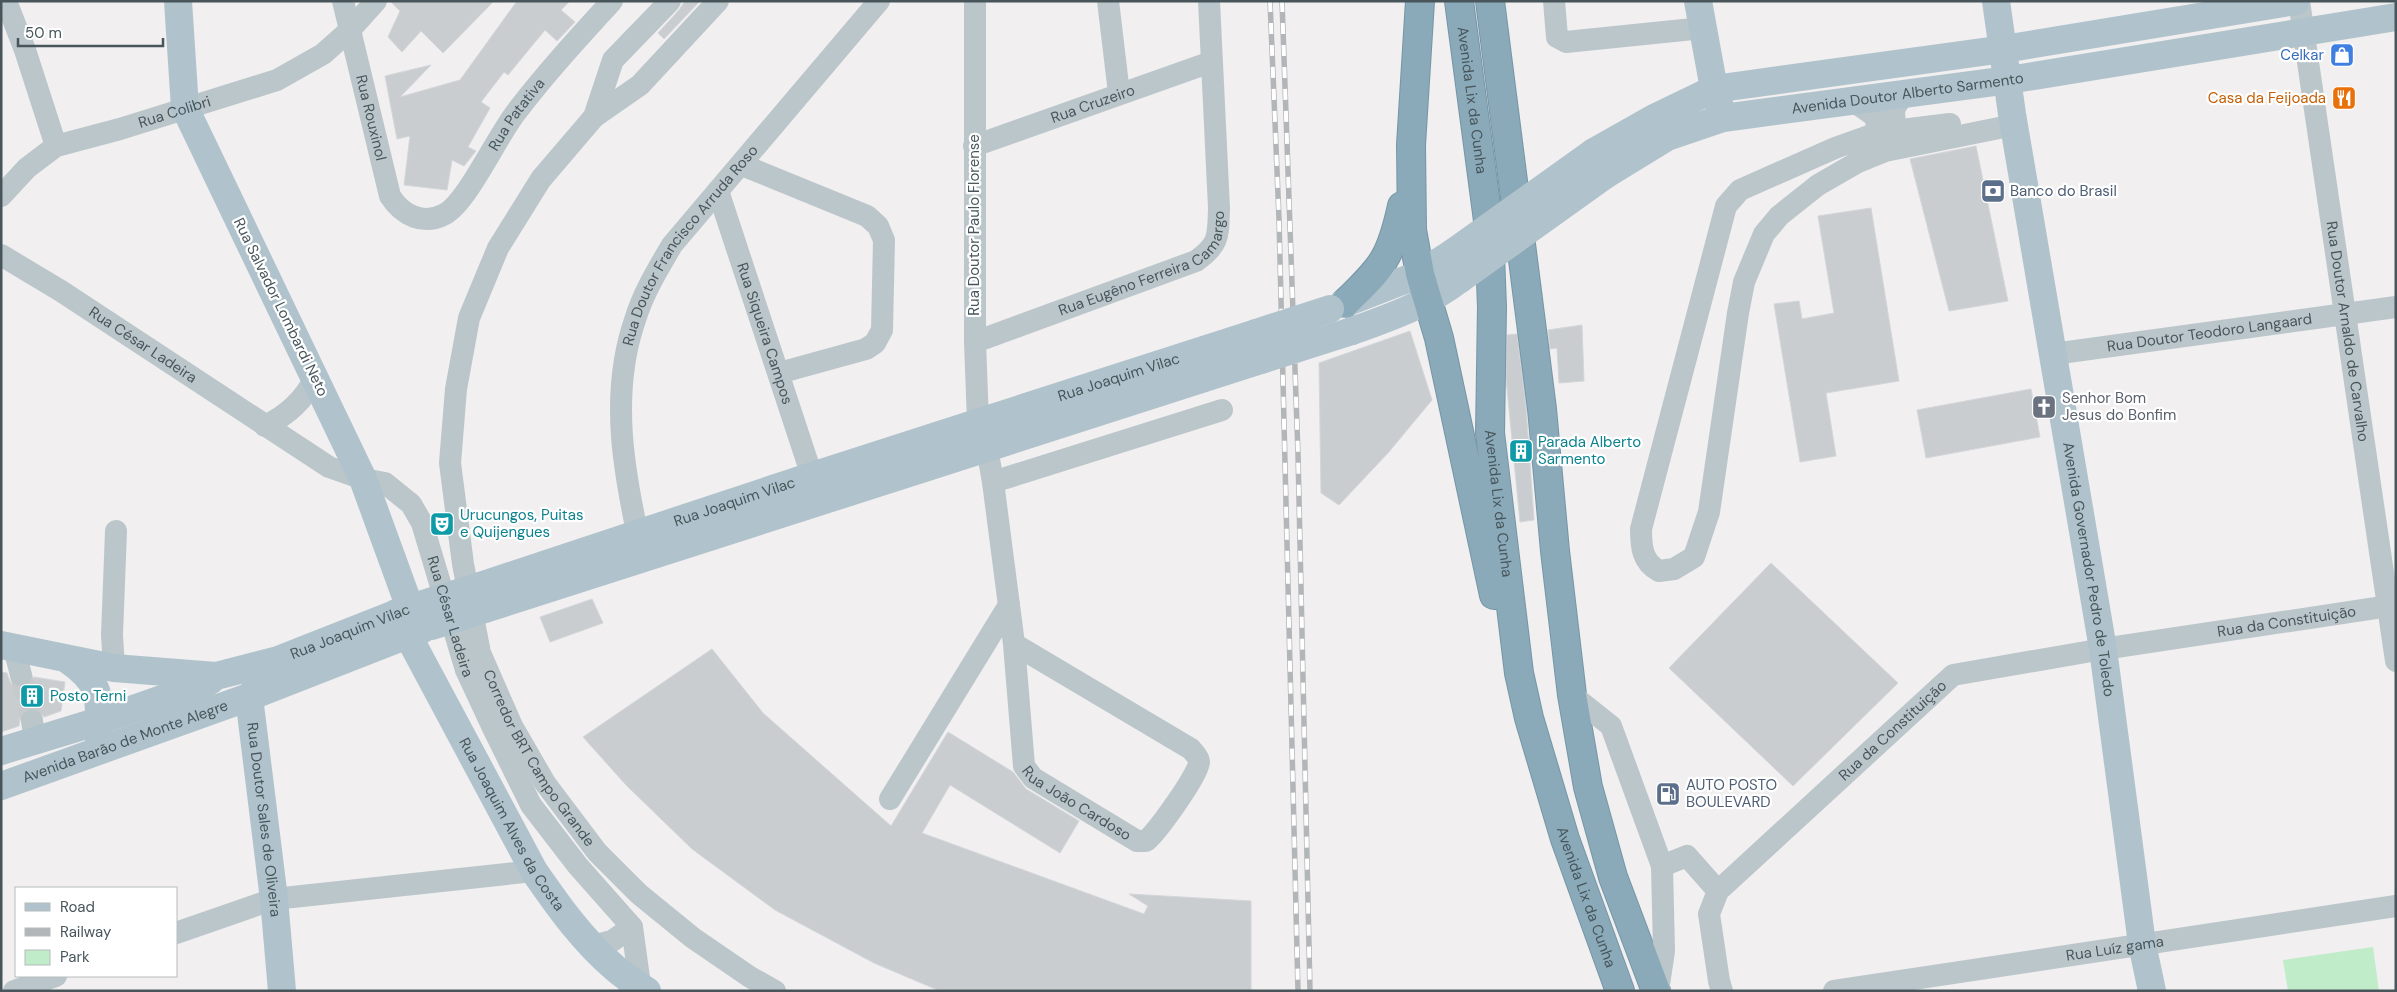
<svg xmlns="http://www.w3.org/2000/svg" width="2397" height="992" font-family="'DM Sans',sans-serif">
  <rect width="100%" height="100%" fill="#f1efef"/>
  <polygon fill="#c0ecc9" points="2373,947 2379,991 2288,991 2283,960"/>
  <g fill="#c9cdd0" stroke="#d3d6da">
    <polygon points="390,1 494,1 443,53 421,31 402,52 388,37 400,11"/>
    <polygon points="517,1 570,1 561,10 575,22 557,41 545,30 508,75 504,72 481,102 490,108 468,147 476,151 464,166 452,160 447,190 404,185 410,136 397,139 385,76 431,65 400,97 460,80"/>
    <polygon points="685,1 700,1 664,39 658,33 679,10"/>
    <polygon points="1976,146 2008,301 1949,311 1910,159"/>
    <polygon points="1871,208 1899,381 1826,393 1836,456 1800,462 1774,304 1799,301 1802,319 1834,313 1818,216"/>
    <polygon points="1582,325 1584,381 1559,383 1557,348 1550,349 1548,330"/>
    <polygon points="1410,331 1432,400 1388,453 1339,505 1321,493 1319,363"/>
    <polygon points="1517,334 1526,406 1534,520 1520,522 1506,378 1507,335"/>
    <polygon points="2031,389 2040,437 1926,458 1917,410"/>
    <polygon points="1771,563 1898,683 1793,786 1669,668"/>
    <polygon points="592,599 603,623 550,642 540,617"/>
    <polygon points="712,649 763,713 891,826 948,732 1013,772 1026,789 1079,821 1060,853 950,785 922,833 1144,914 1148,906 1129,894 1251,901 1251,991 940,991 874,963 775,910 692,849 626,785 583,737"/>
    <polygon points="1,672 7,673 11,684 18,688 30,685 34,677 65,682 61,711 44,717 37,709 29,708 20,716 19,726 1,732"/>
  </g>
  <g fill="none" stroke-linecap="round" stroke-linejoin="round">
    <polyline stroke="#c7c9ca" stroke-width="22" stroke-dasharray="22 11" stroke-linecap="butt" points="21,675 32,721"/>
    <defs>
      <g id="highway">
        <polyline points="1420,1 1411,145 1412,230 1420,274 1439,338 1494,595"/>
        <path id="s21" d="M1459,1L1489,228L1492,307L1490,433L1519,673L1529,718L1565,839L1620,991"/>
        <polyline points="1490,1 1542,409 1555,551 1572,695 1588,787 1613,877 1656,991"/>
        <path d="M1345,303C1383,267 1391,257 1402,206"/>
      </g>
    </defs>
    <use href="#highway" stroke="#7596a6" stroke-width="30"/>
    <g stroke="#bbc6cb" stroke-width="22">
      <polyline points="6,1 25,50 56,146"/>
      <path id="s1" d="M343,1L390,196C402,215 423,226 445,214C468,201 497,136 517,111C546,73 579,37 612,1"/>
      <path id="s2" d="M718,1L640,85L594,117L541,179L498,248L469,318L456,389L450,463L463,564L480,653L512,726L545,783L597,852L639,894L693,938L750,977L775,991"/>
      <path id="s3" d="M975,1V342L978,422L987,448L993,482L1014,644L1024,766L1033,778L1137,841H1146C1157,832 1199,774 1199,762C1199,757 1194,753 1191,749L1014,644"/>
      <polyline points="1108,1 1119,93"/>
      <polyline points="1554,1 1557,37 1566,42 1703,28"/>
      <path id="s4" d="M2299,1L2396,661"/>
      <path d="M1853,101L1876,117L1877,133L1835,148L1740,190L1726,206L1641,529C1641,546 1642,562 1659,571L1674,569L1694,557L1709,512L1738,313L1744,282L1764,234L1779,216L1818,185L1858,162L1885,151L2014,125"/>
      <polyline points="594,117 613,60 670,1"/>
      <polyline points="1877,133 1950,124"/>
      <path id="s5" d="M974,146L1211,62"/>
      <polyline points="1888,146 1895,131 1894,109 1903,95"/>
      <polyline points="742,165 867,216 878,226 884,240 882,330 875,343 866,349 779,373"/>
      <path id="s6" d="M718,191L812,476"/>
      <path id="s7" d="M1,196L27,168L56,146L120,129L277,80L323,54L350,30L376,1"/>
      <path id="s8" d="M1,255L61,291L329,467L363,479L385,483L411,504L422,523L466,670L494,730L531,805L578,866L632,927L640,985L629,991"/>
      <path id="s9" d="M975,342L1196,261C1220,244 1218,236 1219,208L1209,1"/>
      <path id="s10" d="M2053,354L2396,307"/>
      <path d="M265,426C288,415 304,400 315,378"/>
      <polyline points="993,482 1222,410"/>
      <path id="s11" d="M641,550C624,474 609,395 635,320C643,293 658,269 672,245L879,1"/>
      <polyline points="14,648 21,675"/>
      <polyline points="114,668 112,635 116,531"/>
      <polyline points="1572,695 1611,726 1662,866 1664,951 1658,991"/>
      <polyline points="32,721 35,739"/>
      <polyline points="890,799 1009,605"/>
      <polyline points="1662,866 1687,856 1718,891"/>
      <polyline points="176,933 274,899 534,871"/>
      <polyline points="593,946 612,941 632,927"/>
      <polyline points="14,991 56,976"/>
      <path id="s12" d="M1722,991L1719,981L1709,914L1718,891L1953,675L2103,649L2396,605"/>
      <path id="s13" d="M1834,991L2396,906"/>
    </g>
    <g stroke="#b0c3cc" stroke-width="28">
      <polyline points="1698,1 1714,89 1720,107"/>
      <path id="s14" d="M1996,1L2012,114L2103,649L2142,944L2152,991"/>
      <polyline points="1594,152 1656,117 1714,89 2004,49 2296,1"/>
      <path id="s15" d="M1605,175L1667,137L1723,118L2009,80L2396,17"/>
      <polyline points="1343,304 1420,274 1454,252"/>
      <path d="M1352,331C1391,317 1428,304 1460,279"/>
      <path id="s16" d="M480,586L812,476L1256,333"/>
      <polyline points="485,609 1261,360"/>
      <path id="s17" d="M396,613L534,871C558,906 583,941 616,969C625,977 637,984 647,991"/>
      <path id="s18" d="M1,645L114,668L216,676L278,660L410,608L363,479L185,108L178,1"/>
      <path d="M68,660C104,685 99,699 99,739"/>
      <path id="s19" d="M261,683L249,697L274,899L282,991"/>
      <polyline points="1,751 99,721 205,684 211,680"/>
      <path id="s20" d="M1,786L249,697L423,629"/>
    </g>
    <use href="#highway" stroke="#8aaaba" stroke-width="28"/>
    <defs>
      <g id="rail">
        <polyline points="1270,1 1279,219 1298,991"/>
        <polyline points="1282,1 1298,454 1310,991"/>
      </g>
    </defs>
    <use href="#rail" stroke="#b2b6b9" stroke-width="5.5"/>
    <use href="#rail" stroke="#fff" stroke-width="4" stroke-dasharray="11" stroke-linecap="butt"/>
    <g stroke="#b0c3cc" stroke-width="28">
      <polyline points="1454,252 1594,152"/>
      <polyline points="1460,279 1605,175"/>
      <polyline points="1256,333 1330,309"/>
      <polyline points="1261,360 1352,331"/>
      <polyline points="410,608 480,586"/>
      <polyline points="432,626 485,609"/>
    </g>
  </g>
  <defs>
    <symbol id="shop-square" viewBox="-11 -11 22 22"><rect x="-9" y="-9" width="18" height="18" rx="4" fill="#3f7fe0" stroke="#fff"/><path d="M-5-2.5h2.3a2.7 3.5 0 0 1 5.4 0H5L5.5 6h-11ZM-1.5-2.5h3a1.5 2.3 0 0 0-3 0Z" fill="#fff"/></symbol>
    <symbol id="restaurant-square" viewBox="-11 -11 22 22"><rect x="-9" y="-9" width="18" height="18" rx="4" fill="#e8710a" stroke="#fff"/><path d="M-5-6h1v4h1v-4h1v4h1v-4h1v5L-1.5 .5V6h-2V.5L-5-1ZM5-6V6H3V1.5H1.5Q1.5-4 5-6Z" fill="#fff"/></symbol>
    <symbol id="bank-square" viewBox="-11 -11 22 22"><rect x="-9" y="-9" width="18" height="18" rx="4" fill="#5c6f8a" stroke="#fff"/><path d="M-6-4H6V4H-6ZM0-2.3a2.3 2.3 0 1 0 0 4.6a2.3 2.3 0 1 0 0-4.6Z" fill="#fff"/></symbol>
    <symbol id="church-square" viewBox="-11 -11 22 22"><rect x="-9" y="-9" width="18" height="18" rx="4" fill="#6b7280" stroke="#fff"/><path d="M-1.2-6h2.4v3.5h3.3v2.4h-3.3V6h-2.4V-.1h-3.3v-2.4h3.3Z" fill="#fff"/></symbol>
    <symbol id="building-square" viewBox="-11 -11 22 22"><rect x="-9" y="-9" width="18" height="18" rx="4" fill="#0f9aa8" stroke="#fff"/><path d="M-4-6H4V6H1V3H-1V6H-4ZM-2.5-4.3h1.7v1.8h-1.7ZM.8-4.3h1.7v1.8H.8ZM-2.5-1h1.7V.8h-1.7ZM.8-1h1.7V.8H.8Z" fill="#fff"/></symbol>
    <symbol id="theatre-square" viewBox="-11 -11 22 22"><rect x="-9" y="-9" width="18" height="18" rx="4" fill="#0f9aa8" stroke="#fff"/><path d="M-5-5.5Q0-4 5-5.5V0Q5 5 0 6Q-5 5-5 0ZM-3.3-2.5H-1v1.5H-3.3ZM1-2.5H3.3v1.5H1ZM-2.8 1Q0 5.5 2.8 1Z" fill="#fff"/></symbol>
    <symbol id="fuel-square" viewBox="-11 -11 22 22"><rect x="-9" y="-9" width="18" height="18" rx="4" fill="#5c6f8a" stroke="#fff"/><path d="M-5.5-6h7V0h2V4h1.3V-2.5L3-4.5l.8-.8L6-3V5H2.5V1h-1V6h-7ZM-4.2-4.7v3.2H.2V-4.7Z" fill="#fff"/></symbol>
  </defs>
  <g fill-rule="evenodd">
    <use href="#shop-square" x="2328" y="41" width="28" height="28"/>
    <use href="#restaurant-square" x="2330" y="84" width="28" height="28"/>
    <use href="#bank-square" x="1979" y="177" width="28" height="28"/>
    <use href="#church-square" x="2030" y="393" width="28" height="28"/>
    <use href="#building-square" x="1507" y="437" width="28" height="28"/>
    <use href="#theatre-square" x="428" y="510" width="28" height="28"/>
    <use href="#building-square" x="18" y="682" width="28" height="28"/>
    <use href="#fuel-square" x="1654" y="780" width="28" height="28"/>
  </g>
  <g text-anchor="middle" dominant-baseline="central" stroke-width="4.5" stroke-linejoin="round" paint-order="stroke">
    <g font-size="15" fill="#366cbe" stroke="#fff" text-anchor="end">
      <text x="2324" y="55">Celkar</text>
    </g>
    <g font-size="15" fill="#48565b" stroke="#fff">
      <text stroke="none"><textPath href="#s15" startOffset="318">Avenida Doutor Alberto Sarmento</textPath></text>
      <text stroke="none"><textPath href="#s21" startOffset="100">Avenida Lix da Cunha</textPath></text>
      <text stroke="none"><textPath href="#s5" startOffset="126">Rua Cruzeiro</textPath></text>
      <text stroke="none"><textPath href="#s7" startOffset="198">Rua Colibri</textPath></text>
      <text stroke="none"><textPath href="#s1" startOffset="388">Rua Patativa</textPath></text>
      <text stroke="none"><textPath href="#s1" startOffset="120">Rua Rouxinol</textPath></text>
      <text transform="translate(974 225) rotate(-90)">Rua Doutor Paulo Florense</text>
      <text stroke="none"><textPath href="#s11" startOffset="326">Rua Doutor Francisco Arruda Roso</textPath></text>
      <text stroke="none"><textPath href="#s9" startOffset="192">Rua Eugêno Ferreira Camargo</textPath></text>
      <text transform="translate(281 307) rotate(64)">Rua Salvador Lombardi Neto</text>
      <text stroke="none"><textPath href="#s4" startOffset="334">Rua Doutor Arnaldo de Carvalho</textPath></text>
      <text stroke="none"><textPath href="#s6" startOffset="150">Rua Siqueira Campos</textPath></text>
      <text stroke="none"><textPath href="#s10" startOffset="158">Rua Doutor Teodoro Langaard</textPath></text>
      <text stroke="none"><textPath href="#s8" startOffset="168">Rua César Ladeira</textPath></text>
      <text stroke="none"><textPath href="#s16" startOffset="672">Rua Joaquim Vilac</textPath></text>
      <text stroke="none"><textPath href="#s16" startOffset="268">Rua Joaquim Vilac</textPath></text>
      <text stroke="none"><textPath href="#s21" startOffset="505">Avenida Lix da Cunha</textPath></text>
      <text stroke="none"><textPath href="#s14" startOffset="576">Avenida Governador Pedro de Toledo</textPath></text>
      <text stroke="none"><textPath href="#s8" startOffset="602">Rua César Ladeira</textPath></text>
      <text stroke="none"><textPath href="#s12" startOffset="760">Rua da Constituição</textPath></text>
      <text stroke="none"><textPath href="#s18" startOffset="359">Rua Joaquim Vilac</textPath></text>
      <text stroke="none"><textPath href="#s12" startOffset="340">Rua da Constituição</textPath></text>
      <text stroke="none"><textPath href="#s20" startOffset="132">Avenida Barão de Monte Alegre</textPath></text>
      <text stroke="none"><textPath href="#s2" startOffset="869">Corredor BRT Campo Grande</textPath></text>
      <text stroke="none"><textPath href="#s3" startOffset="834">Rua João Cardoso</textPath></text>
      <text stroke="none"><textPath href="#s19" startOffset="142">Rua Doutor Sales de Oliveira</textPath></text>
      <text stroke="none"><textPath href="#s17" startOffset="241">Rua Joaquim Alves da Costa</textPath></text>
      <text stroke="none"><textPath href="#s21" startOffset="910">Avenida Lix da Cunha</textPath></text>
      <text stroke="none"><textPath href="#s13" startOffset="284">Rua Luíz gama</textPath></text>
    </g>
    <g font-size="15" fill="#c56008" stroke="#fff" text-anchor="end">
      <text x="2326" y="98">Casa da Feijoada</text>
    </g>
    <g font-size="15" fill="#4e5e75" stroke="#fff" text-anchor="start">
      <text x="2010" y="191">Banco do Brasil</text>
      <text x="1686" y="785">AUTO POSTO<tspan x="1686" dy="17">BOULEVARD</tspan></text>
    </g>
    <g font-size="15" fill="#5b616d" stroke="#fff" text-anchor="start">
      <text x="2062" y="398">Senhor Bom<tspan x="2062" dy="17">Jesus do Bonfim</tspan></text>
    </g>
    <g font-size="15" fill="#0d838f" stroke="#fff" text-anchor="start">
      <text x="1538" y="442">Parada Alberto<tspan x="1538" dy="17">Sarmento</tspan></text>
      <text x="460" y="515">Urucungos, Puitas<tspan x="460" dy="17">e Quijengues</tspan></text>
      <text x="50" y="696">Posto Terni</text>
    </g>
  </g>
  <rect width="2397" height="992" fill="none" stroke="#48565b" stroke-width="5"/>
  <rect x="15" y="887" width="162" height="90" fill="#ffffff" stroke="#b6bbbd"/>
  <rect x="25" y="903" width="25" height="8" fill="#b0c3cc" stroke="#b6bbbd"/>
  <text x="60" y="912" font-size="15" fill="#48565b">Road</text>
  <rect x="25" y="928" width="25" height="8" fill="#b2b6b9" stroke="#b6bbbd"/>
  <text x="60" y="937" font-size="15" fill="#48565b">Railway</text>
  <rect x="25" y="950" width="25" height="15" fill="#c0ecc9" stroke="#b6bbbd"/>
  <text x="60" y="962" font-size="15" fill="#48565b">Park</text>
  <path d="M18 38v8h145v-8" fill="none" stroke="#48565b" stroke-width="2.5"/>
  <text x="25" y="38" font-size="15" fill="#48565b" stroke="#ffffff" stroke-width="4" paint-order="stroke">50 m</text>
</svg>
